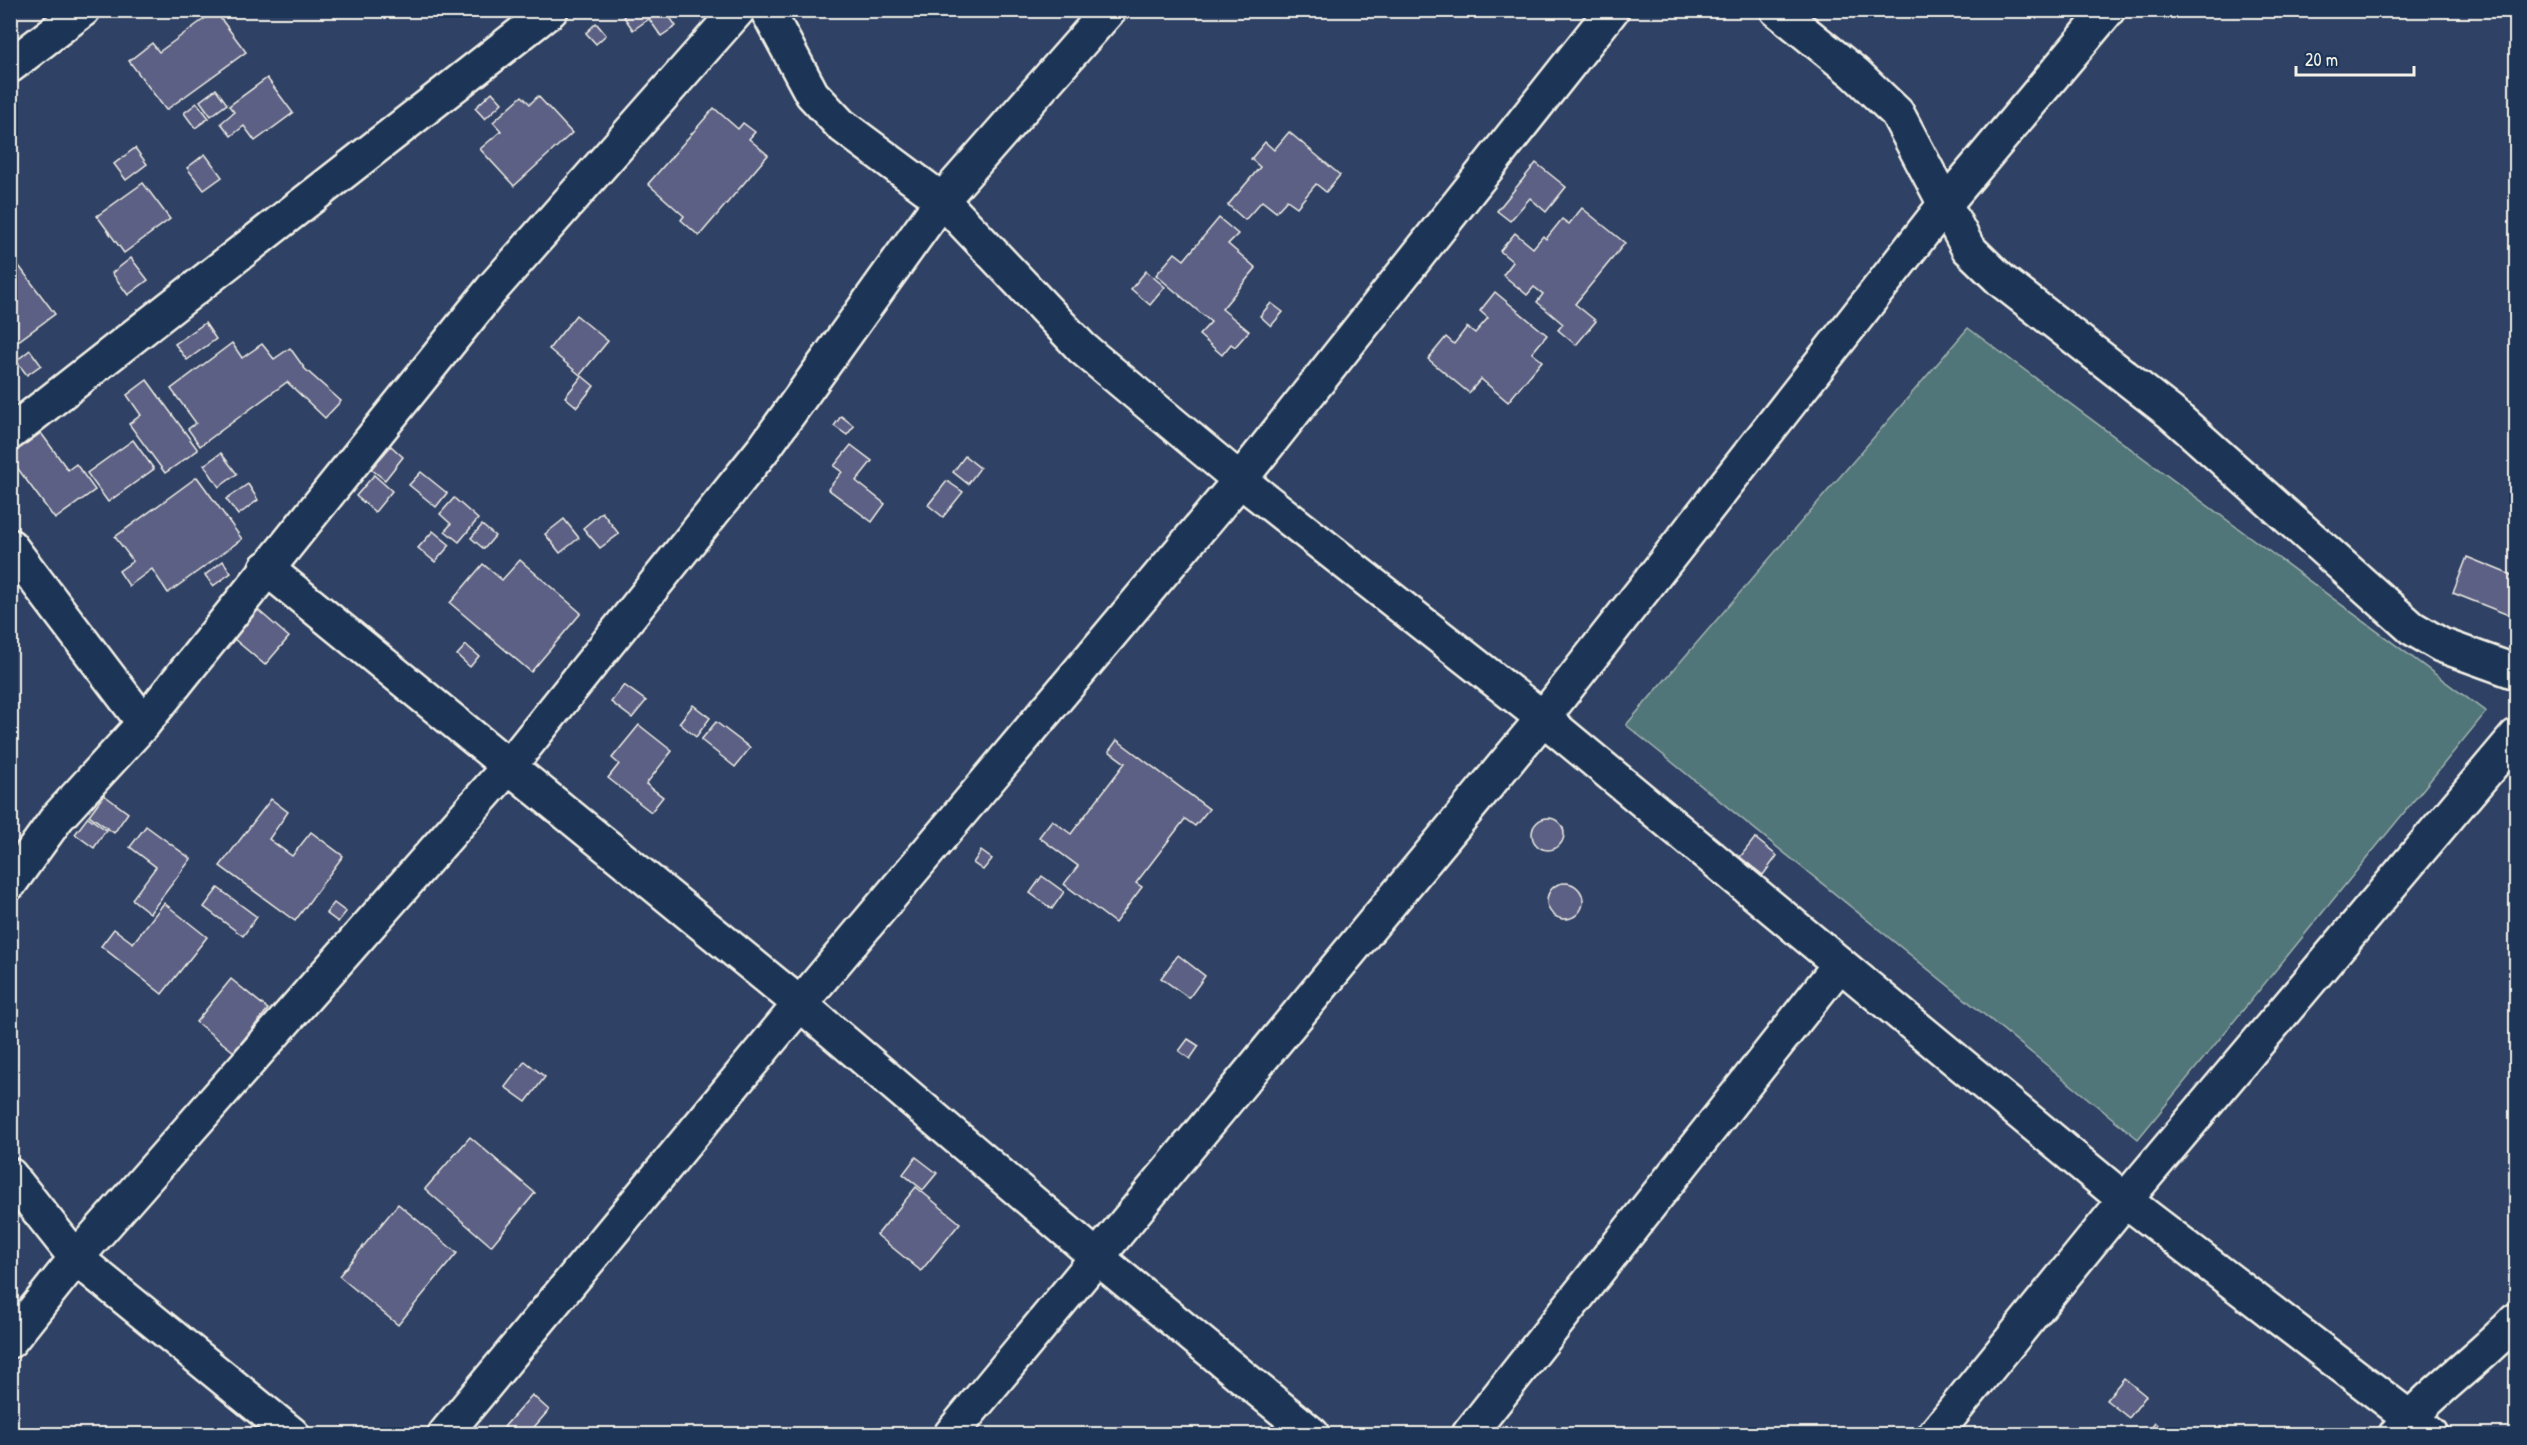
<svg xmlns="http://www.w3.org/2000/svg" width="2527" height="1445" font-family="'Patrick Hand',sans-serif">
  <rect width="100%" height="100%" fill="#2f4164"/>
  <filter id="ink" filterUnits="userSpaceOnUse"><feTurbulence type="fractalNoise" baseFrequency=".0167" numOctaves="2"/><feDisplacementMap in="SourceGraphic" scale="12" xChannelSelector="R" yChannelSelector="G"/><feConvolveMatrix kernelMatrix="1 2 1 2 8 2 1 2 1" color-interpolation-filters="sRGB"/></filter>
  <g filter="url(#ink)">
    <polygon fill="#517679" stroke="#a2b4b0" stroke-width="1.5" points="1968,328 2486,712 2138,1139 1626,725"/>
    <g fill="#5c6185" stroke="#f4f1e8" stroke-width="1.5">
      <polygon points="626,10 665,10 676,26 661,36 649,19 633,30 622,14"/>
      <polygon points="215,11 246,52 166,110 129,61 152,43 159,52"/>
      <polygon points="596,23 606,35 596,44 586,33"/>
      <polygon points="267,78 293,113 255,141 244,126 231,136 221,123 234,112 229,106"/>
      <polygon points="216,89 227,104 211,116 200,101"/>
      <polygon points="492,92 502,103 485,119 475,108"/>
      <polygon points="522,96 530,104 538,96 572,133 514,186 480,149 501,131 493,122"/>
      <polygon points="197,103 209,118 195,128 184,113"/>
      <polygon points="714,108 738,129 743,123 755,132 749,139 768,155 699,236 681,220 684,216 648,184"/>
      <polygon points="1289,132 1340,175 1326,192 1316,184 1297,207 1287,200 1276,212 1262,201 1245,220 1228,205 1260,167 1251,159 1265,142 1274,150"/>
      <polygon points="135,148 147,164 126,180 114,164"/>
      <polygon points="205,154 222,177 204,190 187,168"/>
      <polygon points="1536,163 1566,187 1546,212 1530,198 1510,221 1497,211"/>
      <polygon points="143,183 170,219 124,253 97,216"/>
      <polygon points="1582,208 1625,243 1575,304 1596,321 1576,345 1558,330 1563,324 1537,302 1543,294 1534,287 1527,295 1503,275 1513,262 1500,251 1515,233 1533,248 1543,236 1546,239 1562,219 1569,224"/>
      <polygon points="1219,218 1238,234 1228,244 1256,268 1222,309 1249,331 1235,347 1231,344 1222,355 1199,335 1211,322 1156,275 1175,253 1184,260"/>
      <polygon points="10,254 55,314 10,347"/>
      <polygon points="131,258 148,280 128,295 112,273"/>
      <polygon points="1146,271 1165,287 1150,305 1131,289"/>
      <polygon points="1495,292 1547,335 1532,353 1542,361 1508,402 1481,379 1469,393 1428,359 1446,337 1454,344 1467,327 1475,333 1488,318 1480,311"/>
      <polygon points="1271,303 1283,312 1271,326 1260,316"/>
      <polygon points="576,315 608,341 580,375 549,349"/>
      <polygon points="205,323 216,339 187,360 175,344"/>
      <polygon points="232,343 242,358 262,344 274,359 290,348 305,369 341,401 325,418 287,382 200,446 188,429 196,423 171,389"/>
      <polygon points="30,350 41,365 27,375 16,361"/>
      <polygon points="582,376 594,386 577,407 565,397"/>
      <polygon points="147,380 198,450 165,473 129,424 141,415 127,395"/>
      <polygon points="841,416 854,426 847,435 834,426"/>
      <polygon points="41,433 68,470 76,464 95,490 55,519 10,458 10,455"/>
      <polygon points="133,440 154,469 108,502 87,473"/>
      <polygon points="851,445 872,461 856,481 885,504 872,522 828,489 842,472 834,466"/>
      <polygon points="391,446 403,457 385,480 371,469"/>
      <polygon points="221,453 237,474 219,487 204,465"/>
      <polygon points="965,456 980,468 968,484 953,472"/>
      <polygon points="421,472 447,493 436,507 409,485"/>
      <polygon points="374,475 392,491 375,512 356,496"/>
      <polygon points="197,477 242,539 168,593 152,569 129,586 119,571 133,561 115,537"/>
      <polygon points="947,481 963,492 943,517 928,505"/>
      <polygon points="248,484 258,500 238,515 226,499"/>
      <polygon points="454,498 478,519 459,542 445,531 451,524 440,514"/>
      <polygon points="602,512 619,534 600,548 583,528"/>
      <polygon points="564,519 579,538 560,553 545,534"/>
      <polygon points="482,525 495,536 484,549 471,538"/>
      <polygon points="433,531 450,545 435,562 418,548"/>
      <polygon points="2467,557 2516,577 2516,618 2453,593"/>
      <polygon points="520,560 581,613 531,672 450,603 483,564 502,580"/>
      <polygon points="223,561 231,573 213,586 205,575"/>
      <polygon points="258,610 289,637 265,665 234,639"/>
      <polygon points="466,645 479,656 470,667 457,655"/>
      <polygon points="624,685 646,701 632,718 611,702"/>
      <polygon points="693,705 710,718 696,737 679,723"/>
      <polygon points="716,722 750,748 735,767 701,740"/>
      <polygon points="639,725 672,751 646,784 663,797 651,812 608,778 619,764 612,758"/>
      <polygon points="1117,740 1209,809 1195,826 1185,819 1136,883 1142,887 1115,923 1064,884 1078,866 1039,837 1052,820 1071,834 1125,763 1109,751"/>
      <polygon points="104,795 128,813 114,833 89,815"/>
      <polygon points="271,799 288,812 269,839 292,856 311,832 343,856 295,921 220,866"/>
      <polygon points="88,817 106,830 94,848 75,834"/>
      <circle cx="1548" cy="834" r="16"/>
      <polygon points="146,826 191,859 150,913 132,899 156,867 130,847"/>
      <polygon points="1755,838 1777,856 1763,875 1740,857"/>
      <polygon points="981,851 992,859 983,870 973,863"/>
      <polygon points="1042,876 1064,892 1052,909 1030,893"/>
      <circle cx="1565" cy="901" r="18"/>
      <polygon points="218,888 257,917 243,936 204,907"/>
      <polygon points="164,903 207,937 162,994 101,946 114,929 133,943"/>
      <polygon points="334,903 346,912 338,922 326,913"/>
      <polygon points="1178,955 1205,976 1189,998 1161,978"/>
      <polygon points="231,979 268,1009 234,1052 196,1022"/>
      <polygon points="1188,1039 1199,1046 1190,1059 1179,1051"/>
      <polygon points="525,1061 545,1077 526,1102 505,1087"/>
      <polygon points="470,1137 535,1193 491,1246 425,1189"/>
      <polygon points="916,1157 937,1173 923,1190 903,1174"/>
      <polygon points="916,1187 960,1223 921,1271 877,1235"/>
      <polygon points="398,1204 457,1253 398,1325 339,1276"/>
      <polygon points="2124,1378 2146,1396 2129,1418 2106,1400"/>
      <polygon points="532,1395 549,1410 528,1434 513,1434 504,1427"/>
      <polygon points="2155,1423 2169,1434 2148,1434 2147,1433"/>
    </g>
    <g fill="none" stroke-linecap="round" stroke-linejoin="round">
      <defs>
        <g id="minor">
          <polyline points="1612,10 1240,480 1543,718 2125,1200 2431,1434"/>
          <polyline points="1777,10 1855,73 1897,113 1968,248 2002,281 2170,412 2412,628 2441,645 2516,672"/>
          <polyline points="10,66 83,10"/>
          <polyline points="10,433 551,10"/>
          <polyline points="10,546 144,723"/>
          <polyline points="266,568 800,1004 1098,1258 1312,1434"/>
          <polyline points="10,883 57,818 144,723 492,289 738,10"/>
          <polyline points="10,1175 76,1258 292,1434"/>
          <polyline points="10,1341 76,1258 510,765 765,447 942,200 1109,10"/>
          <polyline points="445,1434 800,1004 1240,480 1082,348 942,200 841,125 812,94 767,10"/>
          <polyline points="951,1434 1543,718 1946,203 2108,10"/>
          <polyline points="1469,1434 1840,964"/>
          <polyline points="1935,1434 2125,1200 2516,736"/>
          <path d="M2396,1434C2431,1391 2479,1360 2516,1320"/>
        </g>
      </defs>
      <use href="#minor" stroke="#f4f1e8" stroke-width="38"/>
      <use href="#minor" stroke="#1d3557" stroke-width="33"/>
    </g>
  </g>
  <rect width="2527" height="1445" fill="none" stroke="#1d3557" stroke-width="36"/>
  <rect x="18" y="18" width="2491" height="1409" fill="none" stroke="#f4f1e8" stroke-width="2" filter="url(#ink)"/>
  <path d="M2296 66v9h118v-9" fill="none" stroke="#f4f1e8" stroke-width="3"/>
  <text x="2305" y="66" font-size="18" fill="#f4f1e8" stroke="#1d3557" stroke-width="4.5" paint-order="stroke">20 m</text>
</svg>
